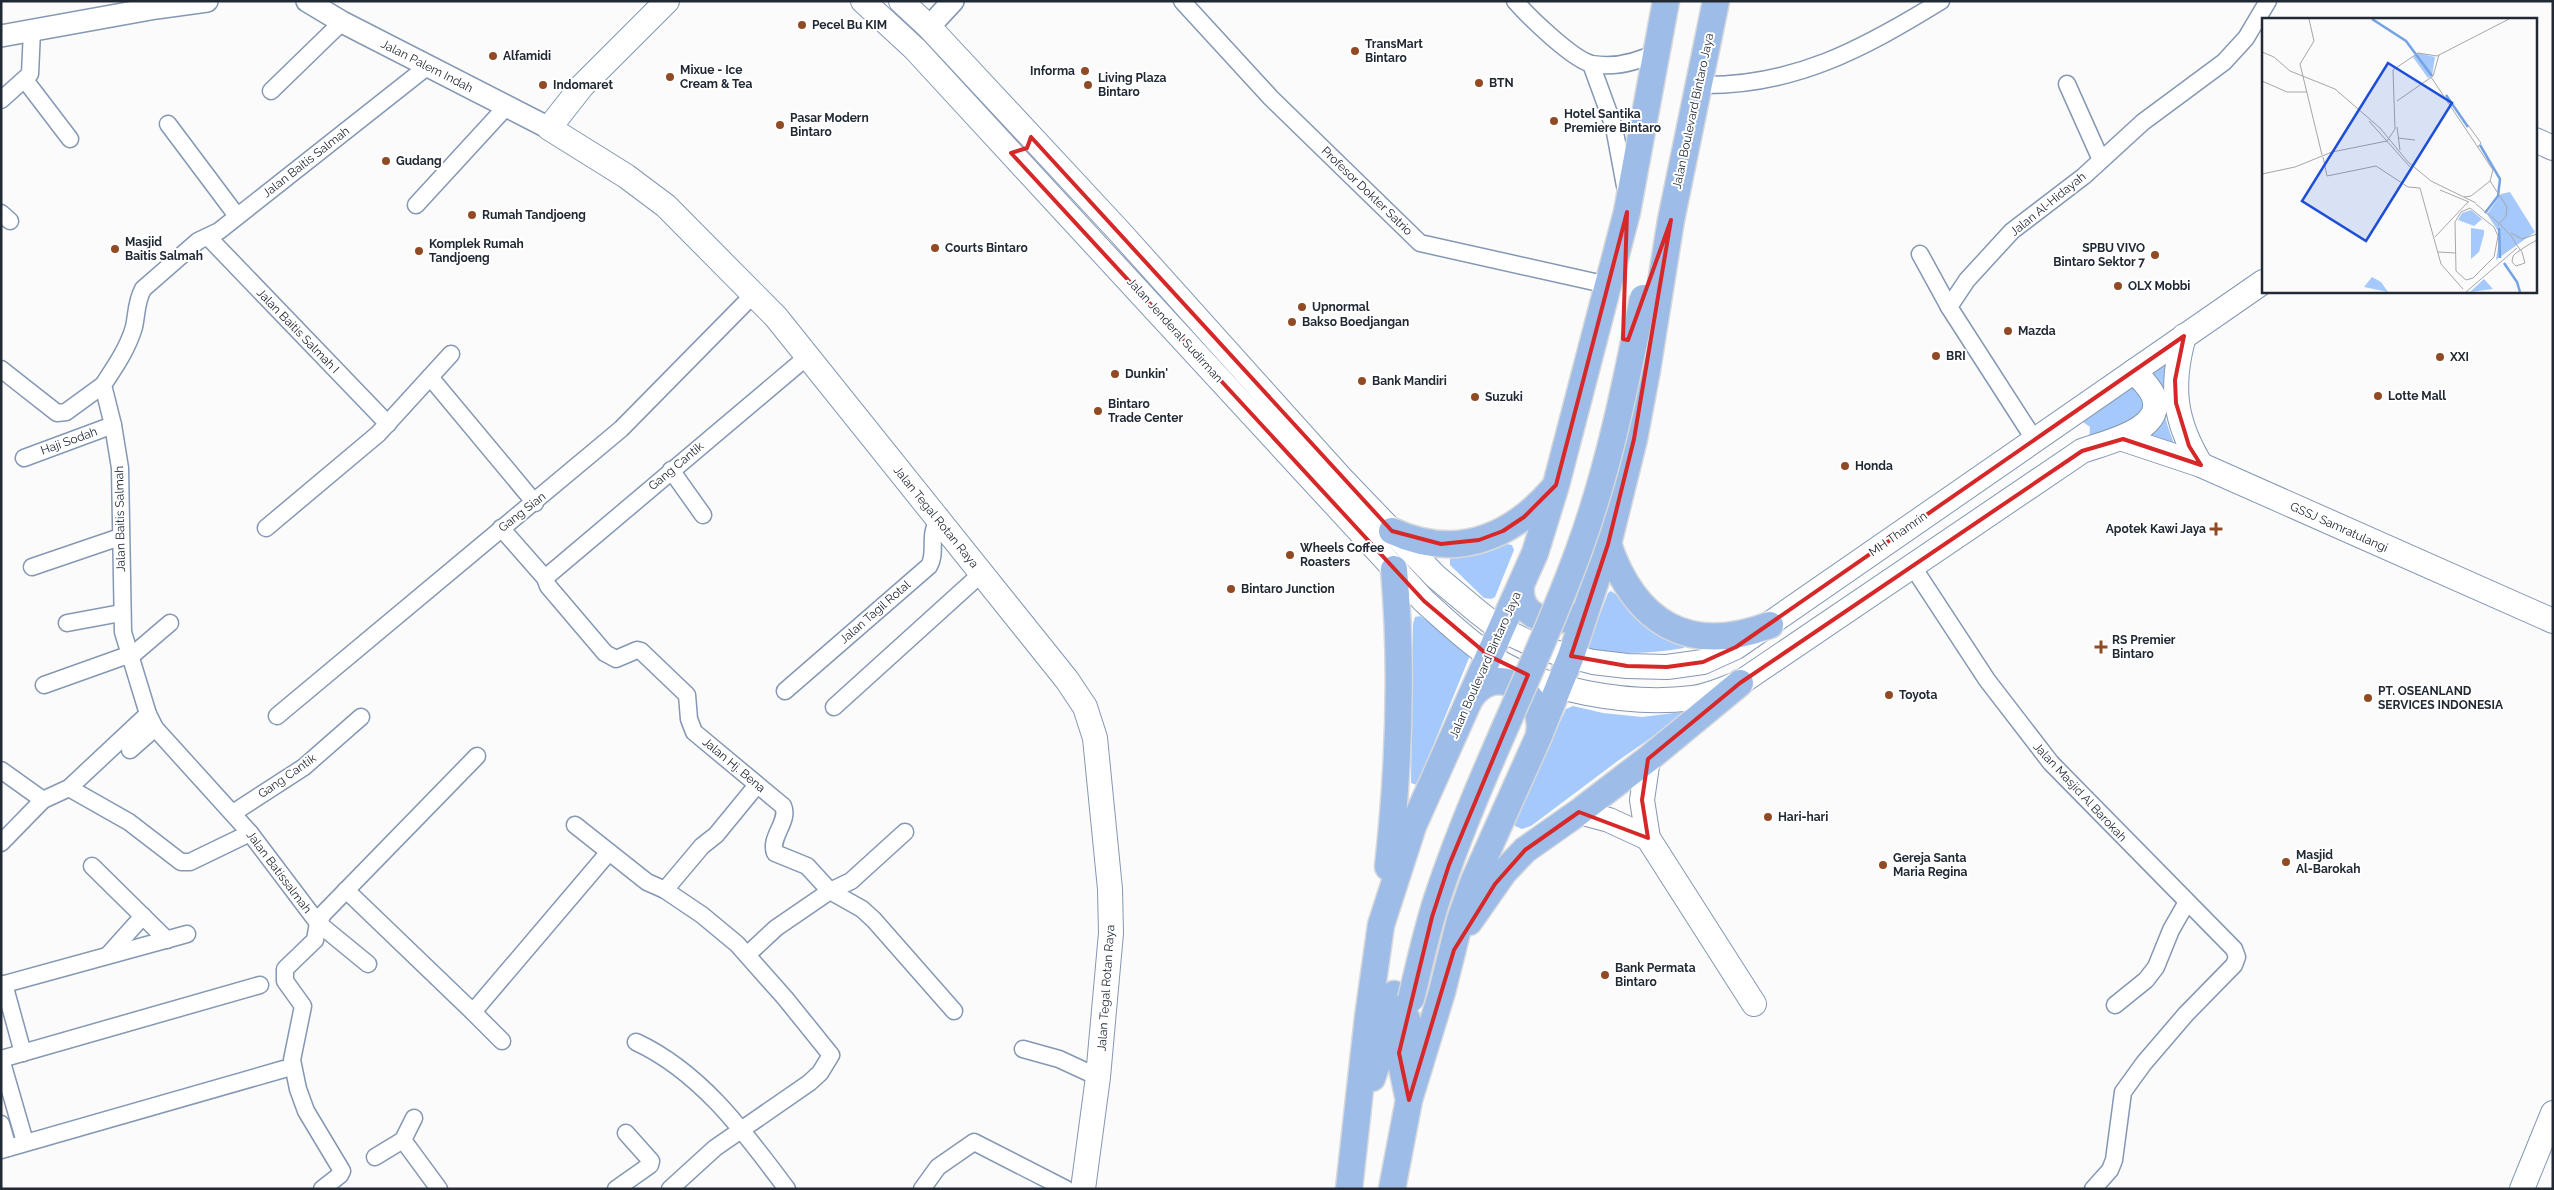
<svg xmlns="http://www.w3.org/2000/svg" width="2554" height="1190" font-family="Raleway,sans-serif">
  <rect width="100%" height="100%" fill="#fbfbfb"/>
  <g fill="#a6c9fb">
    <path d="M2170,351C2160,395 2159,408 2177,450L2089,440L2090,427L2076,417Z"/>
    <path d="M1506,544L1512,545L1514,550L1495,597L1491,599L1484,598L1450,565V557C1460,552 1465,557 1474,555C1486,554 1496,549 1506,544Z"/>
    <path d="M1611,591C1623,598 1631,613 1642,622C1655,631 1671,638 1685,645L1684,648C1651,654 1619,654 1586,651L1608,593Z"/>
    <polygon points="1420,616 1466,650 1469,658 1417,785 1411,783 1413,624 1415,617"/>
    <polygon points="1573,706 1603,713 1642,717 1690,711 1619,760 1531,826 1522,829 1515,826 1514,821 1566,709"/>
  </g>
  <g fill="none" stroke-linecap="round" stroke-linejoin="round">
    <defs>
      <g id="minor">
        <polyline points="1182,1 1271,98 1420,243 1608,285"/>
        <path d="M1515,1C1528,16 1573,60 1592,64C1615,68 1638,62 1659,51"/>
        <polyline points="1591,64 1614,127 1625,186"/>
        <polyline points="25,80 70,139"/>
        <polyline points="2067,84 2101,160"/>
        <path d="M1699,85C1793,87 1863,49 1941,1"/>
        <polyline points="271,91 342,22"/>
        <polyline points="1,100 30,74 32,31"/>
        <polyline points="168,124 237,216"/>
        <polyline points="416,205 507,106"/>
        <polyline points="1,213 10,221"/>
        <polyline points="209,238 388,424"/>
        <polyline points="1920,254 1949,307"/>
        <polyline points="1,369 57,413 66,412 103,385"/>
        <polyline points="430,377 535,503"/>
        <polyline points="2034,439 1949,307 1967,280 2012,231 2084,176 2143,122 2224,62 2246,38 2268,1"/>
        <polyline points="24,458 113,425"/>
        <polyline points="671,470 703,515"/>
        <polyline points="266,528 378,434 451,354"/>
        <path d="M501,528L545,578L548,586L605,653L616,659L637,650L641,651L687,695L689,719L694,732L783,806C790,821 769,837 775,853L807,866L830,891L862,909L874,920L954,1011"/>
        <polyline points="32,567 120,537"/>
        <polyline points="1913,567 1987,680 2051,763 2234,949 2237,957 2234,965 2186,1014 2144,1063 2123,1092 2114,1160 2110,1170 2093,1189"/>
        <polyline points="545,578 808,356"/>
        <polyline points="67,623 121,613"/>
        <polyline points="129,658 170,623"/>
        <polyline points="44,685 128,655"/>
        <path d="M785,691L929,566C937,553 928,537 938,519"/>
        <polyline points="834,707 982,573"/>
        <polyline points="277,716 621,429 754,294"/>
        <polyline points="130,750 155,728"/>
        <polyline points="1,770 43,800 69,788 148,714"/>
        <polyline points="69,788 129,822 181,862 190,862 250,833"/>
        <polyline points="233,813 304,767 361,717"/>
        <polyline points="575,825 647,882 665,890 702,915 737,944 785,998 831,1055 820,1073 809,1083 715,1148 670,1189"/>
        <polyline points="1,843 43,800"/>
        <polyline points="92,866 167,940"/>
        <polyline points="346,890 473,1012 609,852"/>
        <polyline points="665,890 702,846 716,835 757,785"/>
        <polyline points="108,955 143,916"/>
        <polyline points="747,955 776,928 830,891 851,881 905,832"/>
        <path d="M368,964L318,923L250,833L155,728L148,714L123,632L120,468L113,425L103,385C115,367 128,348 134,327C137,313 136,302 143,289L198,241L219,231L428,66"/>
        <polyline points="4,984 23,1053"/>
        <polyline points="1,985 187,934"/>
        <polyline points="2115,1005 2146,980 2156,967 2171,930 2187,902"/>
        <polyline points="473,1012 502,1041"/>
        <path d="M636,1042C701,1072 745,1133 787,1189"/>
        <polyline points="1023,1049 1059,1059 1098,1077"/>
        <polyline points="1,1059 260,985"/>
        <polyline points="1,1059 25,1142"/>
        <polyline points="1,1124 8,1148"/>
        <polyline points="403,1140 439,1189"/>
        <polyline points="1,1150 284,1069"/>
        <polyline points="375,1157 403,1140 414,1118"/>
        <polyline points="322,1189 340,1175 342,1171 306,1111 298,1089 292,1060 303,1006 285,981 285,969 315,940 318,923 323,914 477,756"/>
        <polyline points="616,1189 650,1165 651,1161 626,1133"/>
        <polyline points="922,1189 938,1167 974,1142 1066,1189"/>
      </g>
      <g id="tertiary">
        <polyline points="307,1 342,22 549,128"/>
        <polyline points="929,27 953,1"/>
        <polyline points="1,36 156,8 207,1"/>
      </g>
      <g id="secondary">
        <polyline points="667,1 582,86 549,128 626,176 666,206 776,317 1067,680 1085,707 1095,738 1110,889 1111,933 1098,1077 1083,1189"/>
        <path d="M863,1L915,49L1424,601C1444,619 1465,639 1488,655C1541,691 1630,706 1693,698C1709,696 1725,688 1740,683L2082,451C2103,443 2168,430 2153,395C2149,386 2140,378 2134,371"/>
        <polyline points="901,1 929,27 1118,230 1340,477 1435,576 1478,612 1500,629 1543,649 1593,662 1627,666 1667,667 1703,662 1736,647 2263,282"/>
        <polyline points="2535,140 2553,148"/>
        <path d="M2184,336C2170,386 2174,421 2201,465"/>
        <polyline points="2123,439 2201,465 2553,621"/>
        <polyline points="1648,759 1642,800 1648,838 1754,1004"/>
        <polyline points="1579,812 1609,820 1648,838"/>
        <polyline points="2522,1189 2553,1113"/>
      </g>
      <g id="primary">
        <path d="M1392,531C1455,560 1510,539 1554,488"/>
        <path d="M1608,544C1635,623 1689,656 1770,625"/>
        <path d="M1521,585C1517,615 1546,626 1572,617"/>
        <path d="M1470,699C1496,659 1547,693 1539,735"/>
        <path d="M1388,867C1399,767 1403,670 1394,569"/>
        <polyline points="1469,922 1504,872 1525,850 1579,812 1648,759 1740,683"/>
        <polyline points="1407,1019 1399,1053 1408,1096"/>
        <polyline points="1372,1078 1382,1049 1394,994"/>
        <polyline points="1349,1189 1368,1017 1381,925 1413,826 1535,553 1556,485 1627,212 1666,1"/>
        <polyline points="1392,1189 1409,1100 1442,992 1460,920 1473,883 1538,738 1571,656 1608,544 1634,439 1647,370 1671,220 1716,1"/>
      </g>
    </defs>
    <use href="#minor" stroke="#8498b3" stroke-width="19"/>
    <use href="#tertiary" stroke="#8498b3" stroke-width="24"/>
    <use href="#secondary" stroke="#8498b3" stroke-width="26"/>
    <use href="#primary" stroke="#d7d8da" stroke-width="29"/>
    <use href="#minor" stroke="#fff" stroke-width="16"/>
    <use href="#tertiary" stroke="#fff" stroke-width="21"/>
    <use href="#secondary" stroke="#fff" stroke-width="24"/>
    <use href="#primary" stroke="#9dbce8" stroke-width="26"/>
    <defs>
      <path id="primary-bridge" d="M1411,999C1420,963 1427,928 1439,893C1478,776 1537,666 1579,550C1609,468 1626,383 1643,298"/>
    </defs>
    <use href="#primary-bridge" stroke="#d7d8da" stroke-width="29" stroke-linecap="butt"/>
    <use href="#primary-bridge" stroke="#9dbce8" stroke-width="26"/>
  </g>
  <path fill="none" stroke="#d62828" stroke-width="4" stroke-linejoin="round" d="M1031,137L1392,531L1441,544L1479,540L1503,531L1524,517L1556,485L1627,212L1623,339L1628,340L1671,220L1634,439L1608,544L1571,656L1627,666L1667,667L1703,662L1736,647L2184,336L2175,380L2176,403L2189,446L2201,465L2123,439L2082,451L1740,683L1648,759L1642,800L1648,838L1579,812L1525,850L1495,884L1454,950L1409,1100L1399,1053L1432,917L1449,865L1528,675L1489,656L1424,601L1011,153L1027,148Z"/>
  <g fill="#914b24" stroke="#fff" stroke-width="2">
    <circle cx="802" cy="25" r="5"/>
    <circle cx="1355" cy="51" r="5"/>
    <circle cx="493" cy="56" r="5"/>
    <circle cx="1085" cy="71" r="5"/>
    <circle cx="670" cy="77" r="5"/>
    <circle cx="1479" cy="83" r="5"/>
    <circle cx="543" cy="85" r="5"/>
    <circle cx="1088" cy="85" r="5"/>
    <circle cx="1554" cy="121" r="5"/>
    <circle cx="780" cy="125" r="5"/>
    <circle cx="386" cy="161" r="5"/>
    <circle cx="472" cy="215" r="5"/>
    <circle cx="935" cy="248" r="5"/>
    <circle cx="115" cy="249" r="5"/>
    <circle cx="419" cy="251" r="5"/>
    <circle cx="2155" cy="255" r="5"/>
    <circle cx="2118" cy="286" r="5"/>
    <circle cx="1302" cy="307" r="5"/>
    <circle cx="1292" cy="322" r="5"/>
    <circle cx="2008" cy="331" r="5"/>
    <circle cx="1936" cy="356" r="5"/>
    <circle cx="2440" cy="357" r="5"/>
    <circle cx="1115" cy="374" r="5"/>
    <circle cx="1362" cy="381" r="5"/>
    <circle cx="2378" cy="396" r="5"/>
    <circle cx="1475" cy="397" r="5"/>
    <circle cx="1098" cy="411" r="5"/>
    <circle cx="1845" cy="466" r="5"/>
    <path d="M2213.5 521.5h5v5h5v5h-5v5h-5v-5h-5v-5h5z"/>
    <circle cx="1290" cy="555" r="5"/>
    <circle cx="1231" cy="589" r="5"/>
    <path d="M2098.5 639.5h5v5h5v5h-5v5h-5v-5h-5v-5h5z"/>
    <circle cx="1889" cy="695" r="5"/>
    <circle cx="2368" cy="698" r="5"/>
    <circle cx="1768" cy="817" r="5"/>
    <circle cx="2286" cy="862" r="5"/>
    <circle cx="1883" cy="865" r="5"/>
    <circle cx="1605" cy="975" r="5"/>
  </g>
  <g text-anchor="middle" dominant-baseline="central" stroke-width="4" stroke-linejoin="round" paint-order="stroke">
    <g font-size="12" font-weight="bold" fill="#212934" stroke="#fff" text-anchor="start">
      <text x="812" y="25">Pecel Bu KIM</text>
      <text x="1365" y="44">TransMart<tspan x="1365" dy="14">Bintaro</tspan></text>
      <text x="503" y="56">Alfamidi</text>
      <text x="680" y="70">Mixue - Ice<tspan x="680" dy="14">Cream &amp; Tea</tspan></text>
      <text x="1075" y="71" text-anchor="end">Informa</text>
      <text x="1098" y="78">Living Plaza<tspan x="1098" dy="14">Bintaro</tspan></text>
      <text x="1489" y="83">BTN</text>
      <text x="553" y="85">Indomaret</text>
      <text x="1564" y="114">Hotel Santika<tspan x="1564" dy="14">Premiere Bintaro</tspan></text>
      <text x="790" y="118">Pasar Modern<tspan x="790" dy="14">Bintaro</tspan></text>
      <text x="396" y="161">Gudang</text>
      <text x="482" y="215">Rumah Tandjoeng</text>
      <text x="125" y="242">Masjid<tspan x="125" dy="14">Baitis Salmah</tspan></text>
      <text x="429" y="244">Komplek Rumah<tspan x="429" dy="14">Tandjoeng</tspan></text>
      <text x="945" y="248">Courts Bintaro</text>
      <text x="2145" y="248" text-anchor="end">SPBU VIVO<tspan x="2145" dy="14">Bintaro Sektor 7</tspan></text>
      <text x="2128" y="286">OLX Mobbi</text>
      <text x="1312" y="307">Upnormal</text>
      <text x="1302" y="322">Bakso Boedjangan</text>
      <text x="2018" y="331">Mazda</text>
      <text x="1946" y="356">BRI</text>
      <text x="2450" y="357">XXI</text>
      <text x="1125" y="374">Dunkin'</text>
      <text x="1372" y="381">Bank Mandiri</text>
      <text x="2388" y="396">Lotte Mall</text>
      <text x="1485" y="397">Suzuki</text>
      <text x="1108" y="404">Bintaro<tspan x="1108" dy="14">Trade Center</tspan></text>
      <text x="1855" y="466">Honda</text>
      <text x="2206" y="529" text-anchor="end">Apotek Kawi Jaya</text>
      <text x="1300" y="548">Wheels Coffee<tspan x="1300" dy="14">Roasters</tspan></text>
      <text x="1241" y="589">Bintaro Junction</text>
      <text x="2112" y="640">RS Premier<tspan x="2112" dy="14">Bintaro</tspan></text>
      <text x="2378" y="691">PT. OSEANLAND<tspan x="2378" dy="14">SERVICES INDONESIA</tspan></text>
      <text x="1899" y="695">Toyota</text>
      <text x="1778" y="817">Hari-hari</text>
      <text x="2296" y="855">Masjid<tspan x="2296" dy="14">Al-Barokah</tspan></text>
      <text x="1893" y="858">Gereja Santa<tspan x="1893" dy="14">Maria Regina</tspan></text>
      <text x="1615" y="968">Bank Permata<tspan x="1615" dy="14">Bintaro</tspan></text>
    </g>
    <g font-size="12" fill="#212934" stroke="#fff">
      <text transform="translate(427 66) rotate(27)">Jalan Palem Indah</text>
      <text transform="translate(1693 111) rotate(-78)">Jalan Boulevard Bintaro Jaya</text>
      <text transform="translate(306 162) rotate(-38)">Jalan Baitis Salmah</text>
      <text transform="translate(1367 191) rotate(44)">Profesor Dokter Satrio</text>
      <text transform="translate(2048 204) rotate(-39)">Jalan Al-Hidayah</text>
      <text transform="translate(1175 330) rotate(48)">Jalan Jenderal Sudirman</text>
      <text transform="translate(298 331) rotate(46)">Jalan Baitis Salmah I</text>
      <text transform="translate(69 441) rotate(-20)">Haji Sodah</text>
      <text transform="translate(676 466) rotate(-40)">Gang Cantik</text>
      <text transform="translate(522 512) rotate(-38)">Gang Sian</text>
      <text transform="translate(936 517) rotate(51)">Jalan Tegal Rotan Raya</text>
      <text transform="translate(120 519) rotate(-91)">Jalan Baitis Salmah</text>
      <text transform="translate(2339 527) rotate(24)">GSSJ Samratulangi</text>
      <text transform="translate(1898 534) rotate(-35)">MH Thamrin</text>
      <text transform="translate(875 612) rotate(-41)">Jalan Tagil Rotal</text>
      <text transform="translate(1485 665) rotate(-66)">Jalan Boulevard Bintaro Jaya</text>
      <text transform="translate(734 765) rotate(40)">Jalan Hj. Bena</text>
      <text transform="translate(287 776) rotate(-35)">Gang Cantik</text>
      <text transform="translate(2080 792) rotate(47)">Jalan Masjid Al Barokah</text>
      <text transform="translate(279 872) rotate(53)">Jalan Batissalmah</text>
      <text transform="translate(1106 988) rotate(-86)">Jalan Tegal Rotan Raya</text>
    </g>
  </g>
  <g transform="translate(2262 18)">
    <rect width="275" height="275" fill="#fbfbfb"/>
    <path d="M156,35L173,39L170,58L166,60L151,39ZM248,174L273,214L234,242L238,216L225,196L239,176ZM209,192L220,201L212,208L196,202L200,195ZM209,210L222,212V216L217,234L209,241ZM110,259L119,264L126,274L102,269ZM222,261L231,271L208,274Z" fill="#a6c9fb"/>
    <path fill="none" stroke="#73a2e5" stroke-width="2.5" d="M110,1L144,23L170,58M184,77L206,109M218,127L238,161L236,178L223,195M237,210L238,240M242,245L255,264L258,274"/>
    <path fill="none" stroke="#a4a7ab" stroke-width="1" d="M47,1L52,23L38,46L60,137M0,34L12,39L28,53L73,71L118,110L146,144L169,163L214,185M169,59L231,152L228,163L209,178L202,179M0,63L25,74H45M135,83L171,58L177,37M107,103L148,149M206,107L219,125L216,129M135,109L138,132M136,120L153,122M61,139L65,158L114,148L146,169L158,170L179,246L201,271M0,156L33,149L70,134L125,123L133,111L131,52L156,35L175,38L247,1M228,163L245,189L244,198L236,207M178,172L207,184M214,186L239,207L250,219L254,226L260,234L263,245L254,248L250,244L251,238L254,235L266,227L275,222M208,190L232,209L236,218L232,239L211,260L204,262L194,253L193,204L199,194ZM249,215L260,221L275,216M173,219L206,184M176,234L194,235M204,274L255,230"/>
    <path fill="#1d4ed8" fill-opacity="0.15" stroke="#1d4ed8" stroke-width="2.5" d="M126,45L190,85L104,223L40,183Z"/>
    <rect width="275" height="275" fill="none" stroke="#212934" stroke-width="2.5"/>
  </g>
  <rect width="2554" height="1190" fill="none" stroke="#212934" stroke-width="5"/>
</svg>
